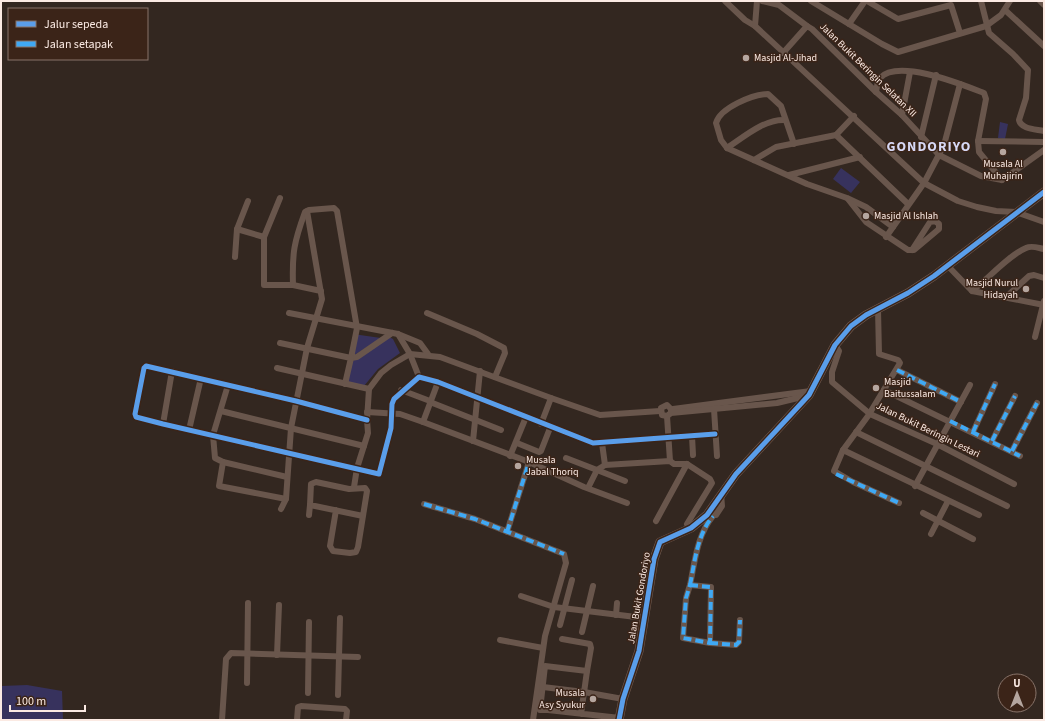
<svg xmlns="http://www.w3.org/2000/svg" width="1045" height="721" font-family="'Source Sans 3',sans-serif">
  <rect width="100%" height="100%" fill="#332720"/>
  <g fill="#37325d">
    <polygon points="1000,122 1008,124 1005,139 998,138"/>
    <polygon points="841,168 860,182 851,193 833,179"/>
    <polygon points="353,334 381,338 353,356"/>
    <polygon points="389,337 393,339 400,353 378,369 364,386 344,383 347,365"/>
    <polygon points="27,685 62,691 63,720 1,720 1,686"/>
  </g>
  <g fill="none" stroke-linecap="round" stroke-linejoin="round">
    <g stroke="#69564c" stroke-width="6">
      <polyline points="725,1 745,20 755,26"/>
      <polyline points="757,1 755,26 924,183 958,201 977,207 996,211 1016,212 1044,222"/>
      <polyline points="762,1 779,5 807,26"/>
      <polyline points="811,1 882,44 898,52 986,26 1001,15 1010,1"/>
      <polyline points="867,1 898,19 951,5 960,33"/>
      <path d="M981,1L989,33L1013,54L1028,70L1026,98L1019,120C1021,129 1035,129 1044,131"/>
      <polyline points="1040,1 1044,5"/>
      <polyline points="1005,10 1044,46"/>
      <polyline points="849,24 865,1"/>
      <polyline points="783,53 807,26 812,29 876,92 902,115 939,155 981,176 1002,180 1044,150"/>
      <path d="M876,92C877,88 877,81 880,78C898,58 963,85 984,93L986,99L978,141L979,152L1002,180"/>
      <polyline points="902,115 910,72"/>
      <polyline points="836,135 908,204"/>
      <polyline points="921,137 936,75"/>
      <polyline points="978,141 1044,142"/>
      <path d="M794,144L781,106L768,94C753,94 720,108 716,123L721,140L727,148L807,184L847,198L866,207L893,227"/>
      <path d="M727,148C744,137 764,119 785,120"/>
      <polyline points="754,160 776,147 836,135 854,116"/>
      <polyline points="789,175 860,157"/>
      <polyline points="280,198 264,237 264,285 293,285 321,291"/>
      <polyline points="848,199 866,222 908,250 914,250 939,229 939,224 935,221 930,222 912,250"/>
      <polyline points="237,229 264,237"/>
      <polyline points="886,237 924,183 944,145 960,84"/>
      <polyline points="235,257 237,229 248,201"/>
      <polyline points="947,265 972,291 1044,305"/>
      <path d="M293,285C292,253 294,242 305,212L309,210L334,208L337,211L357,328L351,358L357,357L392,333"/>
      <path d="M972,291C988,279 1009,255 1026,248C1032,245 1038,248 1044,249"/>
      <polyline points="1006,297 1029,276 1034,275 1044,278"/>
      <polyline points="878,309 879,354 898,360 900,363 868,416 843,450 834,471 853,482 899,503"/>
      <polyline points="289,313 398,334 420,343 428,354"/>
      <polyline points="427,313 477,334 504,348 505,353 495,377"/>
      <polyline points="398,334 410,354 419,377"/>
      <polyline points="1035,337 1044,301"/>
      <polyline points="280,343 351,358 345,384"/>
      <polyline points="835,345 839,351 832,372 832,382 870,414 937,444 1014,484"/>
      <polyline points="277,368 369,389"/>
      <polyline points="897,370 961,402"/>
      <polyline points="228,385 213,435 215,458 223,462 219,486 286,499"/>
      <polyline points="401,390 430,401"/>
      <polyline points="884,390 1020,456"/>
      <polyline points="430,402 501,430"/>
      <polyline points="673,409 811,391"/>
      <polyline points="714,409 717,456"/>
      <polyline points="221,411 364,446"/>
      <polyline points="367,412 400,414 423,422 529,462 584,487 627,503"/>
      <polyline points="671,413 671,409 667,405 661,408 662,415 667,416 671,413 777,403 806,396"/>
      <polyline points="667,416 670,461"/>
      <polyline points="367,420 296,401 146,366 144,368 135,414 136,417 163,424 379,474 391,428 392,404 394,399 419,377 438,382 593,443 715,434"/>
      <polyline points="423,422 438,382"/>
      <polyline points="163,424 172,371"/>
      <polyline points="541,424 551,398"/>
      <polyline points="189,430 201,378"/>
      <polyline points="856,432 1007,506"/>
      <polyline points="973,432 995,384"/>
      <polyline points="692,436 693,455"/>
      <polyline points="473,441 480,371"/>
      <polyline points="992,441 1015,396"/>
      <polyline points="517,443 539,452 541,451 550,428"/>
      <polyline points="602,443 605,465"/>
      <polyline points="843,450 979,515"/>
      <polyline points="1012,451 1037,403"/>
      <polyline points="510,456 526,417"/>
      <polyline points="566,458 597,470 588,488"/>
      <polyline points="223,462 287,477"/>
      <polyline points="597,470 605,465 670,461 674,464 687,464 710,479 712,483 687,524"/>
      <polyline points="597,470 625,481"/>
      <polyline points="915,486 970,385"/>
      <polyline points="354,487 357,468 368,433 367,420 369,389 381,373 391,365 410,354 440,357 551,398 600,415 660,411"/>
      <polyline points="424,504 475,519 564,554 566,563 545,636 533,720"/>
      <polyline points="281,509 286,499 291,428 307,348 322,299 307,211"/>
      <polyline points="336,510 330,546 333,551 350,553 356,552 358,547 367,491 365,488 349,489 316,482 311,484 310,505 363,516"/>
      <polyline points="923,513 973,539"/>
      <polyline points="309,515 310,505"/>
      <polyline points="710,515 716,515 722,506 721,494"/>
      <polyline points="656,521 687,464"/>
      <polyline points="507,532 529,462"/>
      <polyline points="931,534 948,501"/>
      <polygon points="690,585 711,587 710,643 683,638 686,598"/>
      <path d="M690,585C695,561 697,535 713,516"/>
      <polyline points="521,596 554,607 644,618"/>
      <polyline points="616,615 617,603"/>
      <polyline points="560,625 572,580"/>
      <polyline points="582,632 593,586"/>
      <polyline points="562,639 590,644 591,648 587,671"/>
      <polyline points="500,640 543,648"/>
      <polyline points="710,643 736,645 739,642 740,620"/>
      <polyline points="277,655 279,605"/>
      <polyline points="247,683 248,603"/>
      <polyline points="543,687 584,692 623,699"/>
      <polyline points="308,693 309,622"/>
      <polyline points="338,695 340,618"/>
      <polyline points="581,714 587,671 545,666 540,710 548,710 620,718"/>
      <polyline points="222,720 226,659 231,653 358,657"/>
      <polyline points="297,720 298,707 301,706 345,709 347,711 346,720"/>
    </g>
    <polyline stroke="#755f54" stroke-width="9" points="619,720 623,699 639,651 654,559 660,542 691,528 707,515 736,474 809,395 835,345 851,326 866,315 908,293 934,276 1044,192"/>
    <g stroke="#3fa9f5" stroke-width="4" stroke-dasharray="8 4" stroke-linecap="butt">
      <polyline points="897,370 961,402"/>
      <polyline points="950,421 1020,456"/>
      <polyline points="973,432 995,384"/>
      <polyline points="992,441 1015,396"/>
      <polyline points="1012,451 1037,403"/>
      <polyline points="836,474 899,503"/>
      <polyline points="424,504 475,519 564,554"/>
      <polyline points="507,532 529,462"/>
      <polygon points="690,585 711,587 710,643 683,638 686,598"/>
      <path d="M690,585C695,561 697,535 713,516"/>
      <polyline points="710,643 736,645 739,642 740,620"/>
    </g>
    <defs>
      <g id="cycleway">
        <polyline points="367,420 296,401 146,366 144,368 135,414 136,417 163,424 379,474 391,428 392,404 394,399 419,377 438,382 593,443 715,434"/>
        <polyline points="619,720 623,699 639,651 654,559 660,542 691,528 707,515 736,474 809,395 835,345 851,326 866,315 908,293 934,276 1044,192"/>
      </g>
    </defs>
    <use href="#cycleway" stroke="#3b2418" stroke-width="8"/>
    <use href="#cycleway" stroke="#5a9eea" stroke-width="5"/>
  </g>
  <g fill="#b5a69f" stroke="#3b2418" stroke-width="1.5">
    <circle cx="746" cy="58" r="4"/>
    <circle cx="1003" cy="152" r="4"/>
    <circle cx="866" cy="216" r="4"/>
    <circle cx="1026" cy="289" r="4"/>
    <circle cx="876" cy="388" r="4"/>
    <circle cx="518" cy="466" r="4"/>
    <circle cx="593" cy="699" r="4"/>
  </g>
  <g text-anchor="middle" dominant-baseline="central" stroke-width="3" stroke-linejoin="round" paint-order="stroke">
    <g font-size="10" fill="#fbeae3" stroke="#3b2418" text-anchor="start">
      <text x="754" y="58">Masjid Al-Jihad</text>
      <text x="1003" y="164" text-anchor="middle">Musala Al<tspan x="1003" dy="12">Muhajirin</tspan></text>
      <text x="874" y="216">Masjid Al Ishlah</text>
      <text x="1018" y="283" text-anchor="end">Masjid Nurul<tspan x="1018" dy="12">Hidayah</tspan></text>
      <text x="884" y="382">Masjid<tspan x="884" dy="12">Baitussalam</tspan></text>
      <text x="526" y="460">Musala<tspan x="526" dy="12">Jabal Thoriq</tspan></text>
      <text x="585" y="693" text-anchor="end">Musala<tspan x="585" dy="12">Asy Syukur</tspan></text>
    </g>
    <g font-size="10" fill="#fbeae3" stroke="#3b2418">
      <text transform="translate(868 70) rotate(44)">Jalan Bukit Beringin Selatan XII</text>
      <text transform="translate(928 430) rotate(26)">Jalan Bukit Beringin Lestari</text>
      <text transform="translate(639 598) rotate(-80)">Jalan Bukit Gondoriyo</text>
    </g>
    <g font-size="14" font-weight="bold" letter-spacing="1" fill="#d7d8f5" stroke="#3b2418">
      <text x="929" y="147">GONDORIYO</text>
    </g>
  </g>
  <rect width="1045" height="721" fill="none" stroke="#fbeae3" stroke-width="4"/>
  <rect x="8" y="8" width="140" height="52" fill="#3b2418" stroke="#887369"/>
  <rect x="16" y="21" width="20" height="6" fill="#5a9eea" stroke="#887369"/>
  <text x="44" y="28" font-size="12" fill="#fbeae3">Jalur sepeda</text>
  <rect x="16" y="41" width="20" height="6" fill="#3fa9f5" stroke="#887369"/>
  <text x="44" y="48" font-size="12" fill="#fbeae3">Jalan setapak</text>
  <g transform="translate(1017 693)"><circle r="19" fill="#3b2418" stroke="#887369"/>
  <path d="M0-3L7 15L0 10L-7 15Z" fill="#b5a69f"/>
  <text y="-6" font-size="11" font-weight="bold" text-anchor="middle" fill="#fbeae3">U</text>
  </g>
  <path d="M10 705v6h75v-6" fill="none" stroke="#fbeae3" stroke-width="2"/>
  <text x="16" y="705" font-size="12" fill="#fbeae3" stroke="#3b2418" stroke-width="3" paint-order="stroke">100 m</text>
</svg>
